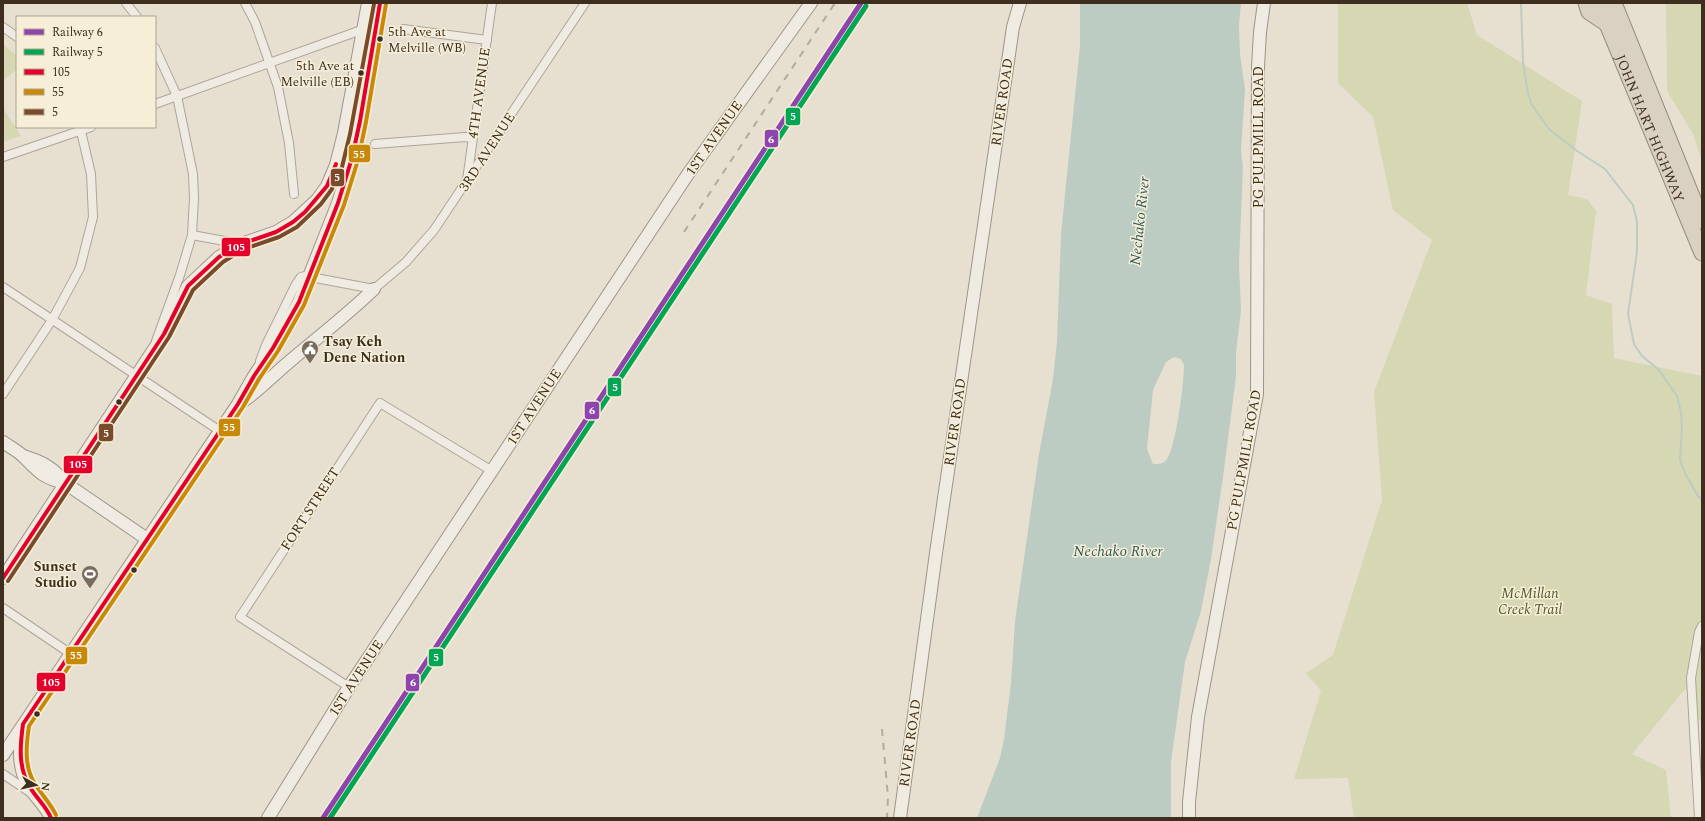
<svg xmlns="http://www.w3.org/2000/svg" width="1705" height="821" font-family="Spectral,serif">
  <rect width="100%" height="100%" fill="#e7e0d1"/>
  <g fill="#d6d7b3">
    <polygon points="1338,3 1467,3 1477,35 1582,101 1568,195 1587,199 1596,211 1586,295 1612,304 1614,358 1702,376 1702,722 1696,718 1686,688 1632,754 1666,770 1671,818 1354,818 1348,778 1294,779 1321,691 1306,673 1333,655 1382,500 1374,392 1432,240 1393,210 1373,117 1338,83"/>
    <polygon points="1666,3 1702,3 1702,161 1693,134 1667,91"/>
    <polygon points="3,44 17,56 17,69 3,81"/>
    <polygon points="3,108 21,136 3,142"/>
  </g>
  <path fill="#bcccc2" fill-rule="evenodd" d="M1080,3H1241L1239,25L1240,54L1245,89L1241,151L1243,167L1239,264L1241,311L1236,352V377L1223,477L1211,559L1201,611L1185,662L1171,762V818H977L1000,758L1004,739L1011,683L1015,621L1039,454L1053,379L1057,341L1061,234L1080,46ZM1174,357L1181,359L1184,365C1184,383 1176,446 1167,459C1164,464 1159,464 1153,464L1147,449L1153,390L1166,362Z"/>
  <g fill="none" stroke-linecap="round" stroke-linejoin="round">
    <polyline stroke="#bcccc2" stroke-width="2" points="1521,3 1523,63 1528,93 1532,105 1549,129 1577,151 1605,169 1633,205 1637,222 1637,252 1628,314 1634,344 1642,356 1659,370 1677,396 1681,412 1682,428 1680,460 1686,475 1698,496 1702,500"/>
    <defs>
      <g id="street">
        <polyline points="126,3 137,17"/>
        <polyline points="245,3 255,22 278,87 289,143 294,194"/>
        <polyline points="3,27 17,37"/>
        <polyline points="403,29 487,40"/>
        <polyline points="155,48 177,96 193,174 194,198 192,235 180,275 156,341"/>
        <polyline points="155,104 367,28"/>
        <polyline points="375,144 465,137 472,138"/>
        <polyline points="3,157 91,127"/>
        <polyline points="467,180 492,3"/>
        <polyline points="192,235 241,244"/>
        <polyline points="3,287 220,431"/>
        <polyline points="260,361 266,345 296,284 301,277 305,276 374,289 406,262 434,230 585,3"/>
        <polyline points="3,394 52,320 80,268 93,217 91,174 80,127"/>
        <polyline points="3,608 71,654"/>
        <polyline points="349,687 240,617 380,403 492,471"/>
        <polyline points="3,774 31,793"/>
        <polyline points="1699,818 1691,678 1699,632 1702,626"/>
      </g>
      <g id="secondary">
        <path d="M239,404C258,392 272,376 289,362C317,338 347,315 374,289"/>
        <path d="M3,442C10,447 18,451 24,457C39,472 43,478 65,483"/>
        <path d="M23,456C41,461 54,468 65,483L147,539"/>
        <polyline points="3,578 164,334 188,286 219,257 241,244 276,232 293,222 317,200 327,186 336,165 344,133 368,3"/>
        <path d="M22,729C19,750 18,769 29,787C36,798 46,806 51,818"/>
        <polyline points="3,755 238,404 254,376 273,348 299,302 338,203 352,158 360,121 380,3"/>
        <polyline points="268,818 349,687 688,174 811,3"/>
        <polyline points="900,818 936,553 1013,27 1020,3"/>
        <polyline points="1189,818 1189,802 1198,717 1257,394 1258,67 1260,32 1264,3"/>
      </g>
      <g id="highway">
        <polyline points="1586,3 1589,12 1607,24"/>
        <path id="s1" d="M1600,3L1607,24L1702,253"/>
        <polyline points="1614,3 1702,221"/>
      </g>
    </defs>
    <use href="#street" stroke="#ada599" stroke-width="10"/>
    <use href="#secondary" stroke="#9c958a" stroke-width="14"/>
    <use href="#highway" stroke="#928b80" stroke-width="17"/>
    <use href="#street" stroke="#efebe3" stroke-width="8"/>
    <use href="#secondary" stroke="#efebe3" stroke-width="12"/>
    <use href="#highway" stroke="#dad1c2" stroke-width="15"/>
    <g stroke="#afaaa2" stroke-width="2" stroke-dasharray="7 7" stroke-linecap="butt">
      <polyline points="684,232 835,3"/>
      <polyline points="882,729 888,797 887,818"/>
    </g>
    <defs>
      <g id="bus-1">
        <polyline points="3,578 164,334 188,286 219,257 241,244 276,232 293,222 305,212 327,186 336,164"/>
        <path d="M51,818C46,806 36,798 30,787C18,768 20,746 23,724L238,404L254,376L273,348L299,302L338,203L352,158L360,121L380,3"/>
      </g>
      <path id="bus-2" d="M56,815C51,804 42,795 35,784C24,767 26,746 29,726L243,407L259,379L278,351L304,305L344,205L358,160L366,122L386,4"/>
      <polyline id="bus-3" points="8,581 169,337 193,290 223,262 244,249 279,237 297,227 321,204 332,189 342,167 350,134 374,4"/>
    </defs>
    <use href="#bus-1" stroke="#f7eed8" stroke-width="7"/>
    <use href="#bus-2" stroke="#f7eed8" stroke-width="7"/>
    <use href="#bus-3" stroke="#f7eed8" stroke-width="7"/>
    <use href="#bus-1" stroke="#e4002b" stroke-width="4"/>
    <use href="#bus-2" stroke="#c88808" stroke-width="4"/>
    <use href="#bus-3" stroke="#7a4b2a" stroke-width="4"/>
    <defs>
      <polyline id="rail-1" points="323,818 861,3"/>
      <polyline id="rail-2" points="330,818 866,6"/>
    </defs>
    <use href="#rail-1" stroke="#f7eed8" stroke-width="8"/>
    <use href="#rail-2" stroke="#f7eed8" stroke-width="8"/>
    <use href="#rail-1" stroke="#8e44ad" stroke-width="5"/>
    <use href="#rail-2" stroke="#00a651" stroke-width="5"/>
  </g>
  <defs>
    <symbol id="civic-pin" viewBox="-11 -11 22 30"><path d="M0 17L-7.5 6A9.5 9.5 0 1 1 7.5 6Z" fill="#786c5e" stroke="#f7eed8"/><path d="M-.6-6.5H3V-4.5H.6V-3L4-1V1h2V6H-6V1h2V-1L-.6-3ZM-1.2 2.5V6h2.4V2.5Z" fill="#fff"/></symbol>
    <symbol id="stadium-pin" viewBox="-11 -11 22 30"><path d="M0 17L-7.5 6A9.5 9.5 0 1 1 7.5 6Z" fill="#786c5e" stroke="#f7eed8"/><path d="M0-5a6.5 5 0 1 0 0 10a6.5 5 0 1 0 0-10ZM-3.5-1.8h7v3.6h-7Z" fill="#fff"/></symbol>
  </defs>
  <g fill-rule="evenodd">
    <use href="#civic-pin" x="300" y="339" width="20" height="27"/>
    <use href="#stadium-pin" x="80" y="564" width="20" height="27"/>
  </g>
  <g fill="#3d2e20" stroke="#f7eed8" stroke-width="1.5">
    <circle cx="380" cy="39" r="3.5"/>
    <circle cx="361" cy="73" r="3.5"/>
    <circle cx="119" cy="402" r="3.5"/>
    <circle cx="134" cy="570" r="3.5"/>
    <circle cx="37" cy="714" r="3.5"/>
  </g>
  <g text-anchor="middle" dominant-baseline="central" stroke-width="3" stroke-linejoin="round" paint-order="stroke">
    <g font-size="13" fill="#3d2e20" stroke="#f7eed8" text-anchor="start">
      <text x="388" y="32">5th Ave at<tspan x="388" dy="16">Melville (WB)</tspan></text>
      <text x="354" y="66" text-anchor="end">5th Ave at<tspan x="354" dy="16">Melville (EB)</tspan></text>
    </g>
    <g font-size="14" fill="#3d2e20" stroke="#f7eed8">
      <text transform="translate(479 93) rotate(-82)">4TH AVENUE</text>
      <text transform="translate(1002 102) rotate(-82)">RIVER ROAD</text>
      <text stroke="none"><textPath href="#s1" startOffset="135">JOHN HART HIGHWAY</textPath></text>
      <text transform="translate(1258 137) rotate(-90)">PG PULPMILL ROAD</text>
      <text transform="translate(714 138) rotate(-55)">1ST AVENUE</text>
      <text transform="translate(487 152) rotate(-57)">3RD AVENUE</text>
      <text transform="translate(534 407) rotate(-57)">1ST AVENUE</text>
      <text transform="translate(955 422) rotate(-82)">RIVER ROAD</text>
      <text transform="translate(1244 460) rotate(-80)">PG PULPMILL ROAD</text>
      <text transform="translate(310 509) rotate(-57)">FORT STREET</text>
      <text transform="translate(356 678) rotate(-57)">1ST AVENUE</text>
      <text transform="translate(910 743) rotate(-82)">RIVER ROAD</text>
    </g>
    <g font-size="14" font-weight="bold" fill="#3d2e20" stroke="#f7eed8" text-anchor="start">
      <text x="323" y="341">Tsay Keh<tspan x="323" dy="16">Dene Nation</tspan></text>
      <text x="77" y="566" text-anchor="end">Sunset<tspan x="77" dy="16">Studio</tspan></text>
    </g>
    <g font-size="14" font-style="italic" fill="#4d5a26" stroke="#f7eed8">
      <text x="1530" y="593">McMillan<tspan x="1530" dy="16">Creek Trail</tspan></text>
    </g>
    <g font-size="15" font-style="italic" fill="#2f5d5a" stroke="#f7eed8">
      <text transform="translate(1140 221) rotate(-84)">Nechako River</text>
      <text x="1118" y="551">Nechako River</text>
    </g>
  </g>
  <g stroke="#f7eed8" stroke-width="1.5">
    <rect x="785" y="107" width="16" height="19" rx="4" fill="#00a651"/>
    <rect x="764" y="129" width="15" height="19" rx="4" fill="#8e44ad"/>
    <rect x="348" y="144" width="23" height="19" rx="4" fill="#c88808"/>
    <rect x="330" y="168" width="15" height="19" rx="4" fill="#7a4b2a"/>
    <rect x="221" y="237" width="30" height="20" rx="4" fill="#e4002b"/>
    <rect x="607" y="377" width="15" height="20" rx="4" fill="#00a651"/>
    <rect x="584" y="401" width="16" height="19" rx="4" fill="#8e44ad"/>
    <rect x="218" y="418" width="23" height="19" rx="4" fill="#c88808"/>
    <rect x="98" y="423" width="16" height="19" rx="4" fill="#7a4b2a"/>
    <rect x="63" y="455" width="30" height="19" rx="4" fill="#e4002b"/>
    <rect x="65" y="646" width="23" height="19" rx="4" fill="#c88808"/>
    <rect x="428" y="648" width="16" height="19" rx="4" fill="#00a651"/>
    <rect x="36" y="672" width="30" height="20" rx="4" fill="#e4002b"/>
    <rect x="405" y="673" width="15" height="19" rx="4" fill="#8e44ad"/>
  </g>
  <g font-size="11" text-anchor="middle" font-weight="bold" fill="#fff">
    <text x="793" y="120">5</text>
    <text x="771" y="143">6</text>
    <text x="359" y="158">55</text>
    <text x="337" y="181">5</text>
    <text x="236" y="251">105</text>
    <text x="615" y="391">5</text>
    <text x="592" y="414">6</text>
    <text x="229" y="431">55</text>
    <text x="106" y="437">5</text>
    <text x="78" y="468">105</text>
    <text x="76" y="659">55</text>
    <text x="436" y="661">5</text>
    <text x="51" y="686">105</text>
    <text x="413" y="686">6</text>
  </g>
  <rect width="1705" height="821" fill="none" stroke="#3d2e20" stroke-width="8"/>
  <rect x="16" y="16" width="140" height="112" fill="#f7eed8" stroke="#ada18e"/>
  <rect x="24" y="29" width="20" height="6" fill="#8e44ad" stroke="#ada18e"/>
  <text x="52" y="36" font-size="12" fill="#3d2e20">Railway 6</text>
  <rect x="24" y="49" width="20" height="6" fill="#00a651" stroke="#ada18e"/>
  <text x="52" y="56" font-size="12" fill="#3d2e20">Railway 5</text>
  <rect x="24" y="69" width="20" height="6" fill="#e4002b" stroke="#ada18e"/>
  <text x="52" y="76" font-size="12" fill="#3d2e20">105</text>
  <rect x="24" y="89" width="20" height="6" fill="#c88808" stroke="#ada18e"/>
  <text x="52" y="96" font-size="12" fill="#3d2e20">55</text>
  <rect x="24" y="109" width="20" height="6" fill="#7a4b2a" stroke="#ada18e"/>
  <text x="52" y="116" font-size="12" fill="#3d2e20">5</text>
  <g transform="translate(36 785) rotate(98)" stroke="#f7eed8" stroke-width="3" paint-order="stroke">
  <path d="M0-3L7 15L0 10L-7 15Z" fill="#3d2e20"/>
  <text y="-6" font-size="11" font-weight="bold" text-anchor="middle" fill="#3d2e20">N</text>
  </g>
</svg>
